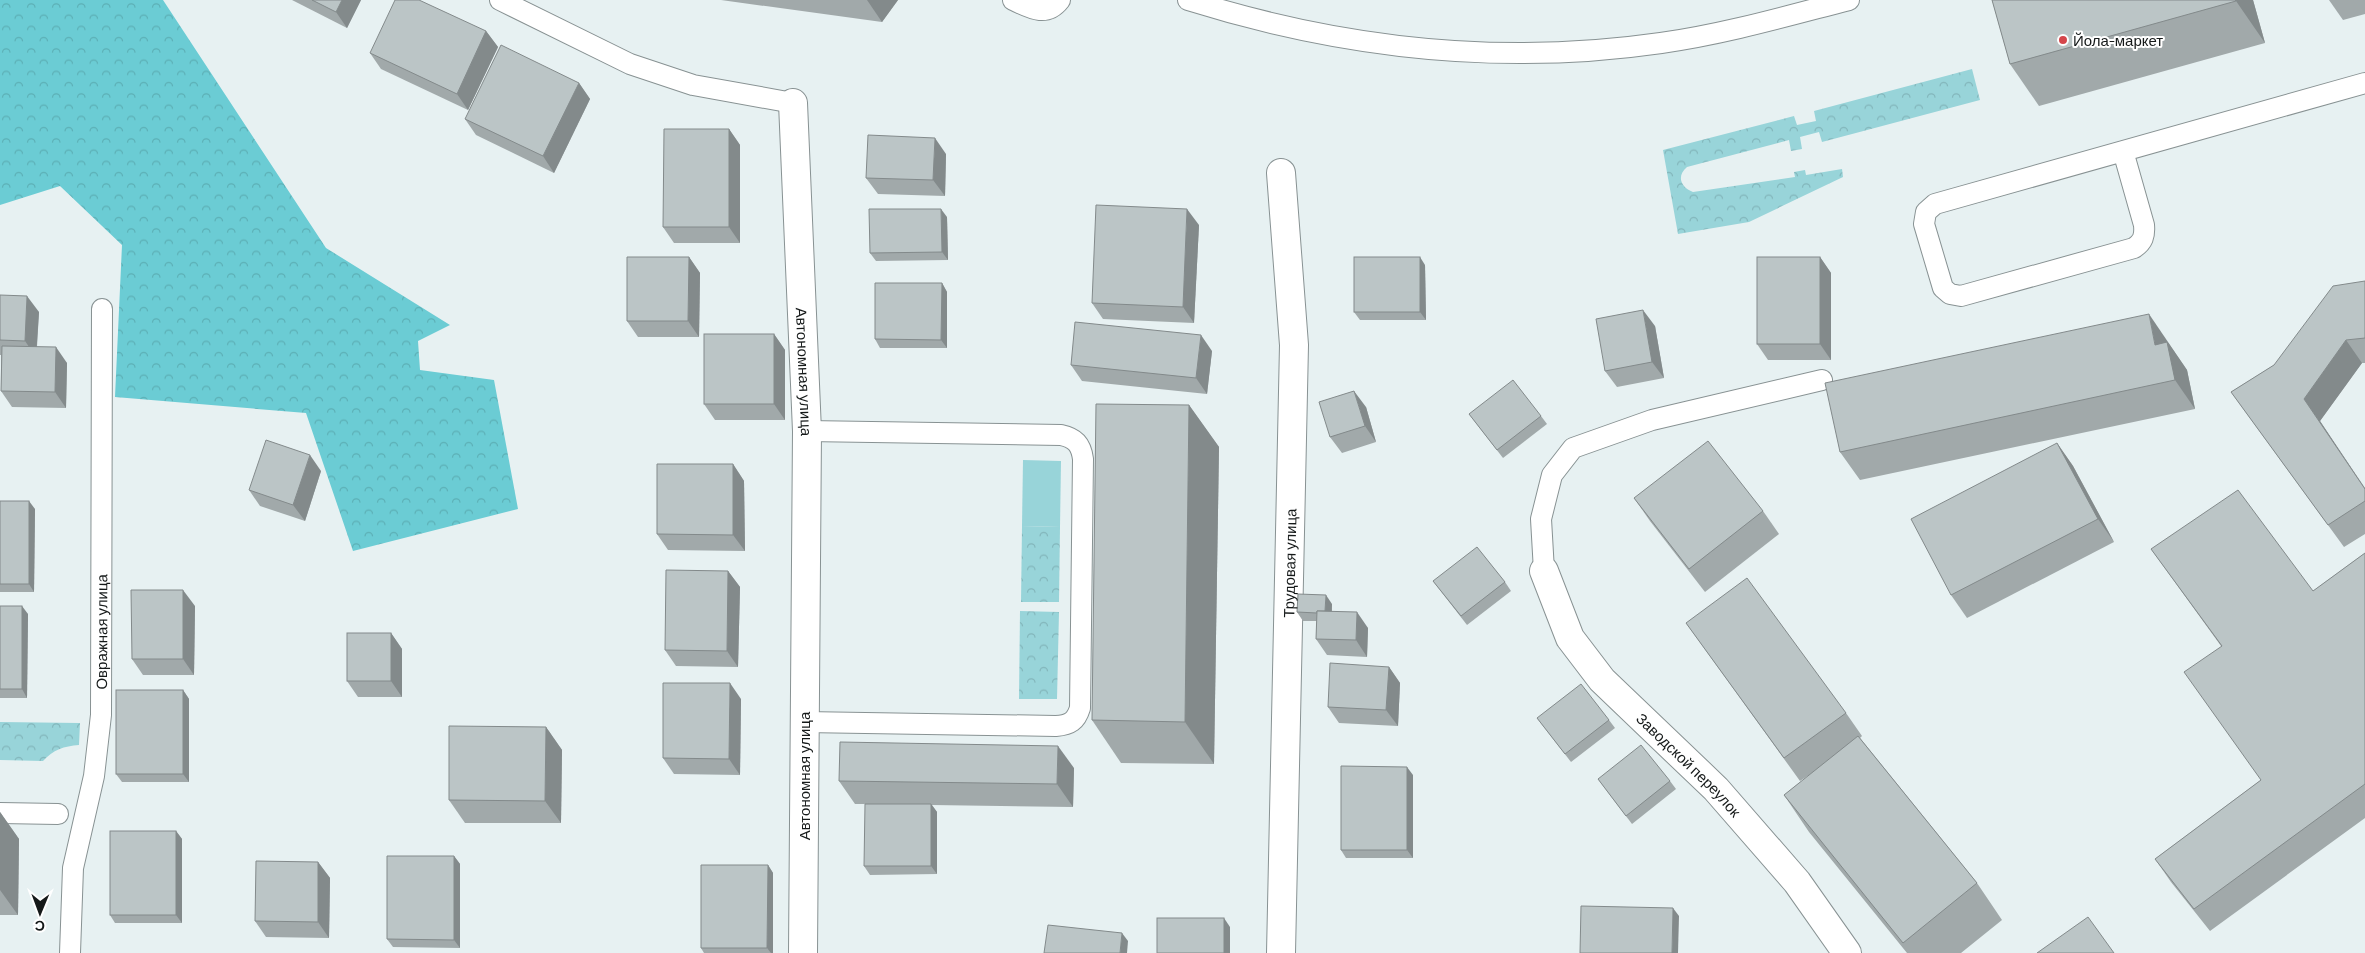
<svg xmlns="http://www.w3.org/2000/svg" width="2365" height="953" font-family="Barlow,sans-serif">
  <defs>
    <pattern id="forest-crowns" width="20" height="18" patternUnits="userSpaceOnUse" patternTransform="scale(1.25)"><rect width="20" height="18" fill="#6bccd4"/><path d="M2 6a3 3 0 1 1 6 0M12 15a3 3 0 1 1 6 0" fill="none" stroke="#5cafb5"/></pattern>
    <pattern id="park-crowns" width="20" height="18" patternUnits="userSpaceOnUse" patternTransform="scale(1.25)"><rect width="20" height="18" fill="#98d4d9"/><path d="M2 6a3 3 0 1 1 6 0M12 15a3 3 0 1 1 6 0" fill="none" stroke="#82b5ba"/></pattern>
  </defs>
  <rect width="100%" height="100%" fill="#e7f1f2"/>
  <polygon fill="url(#forest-crowns)" points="0,0 163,0 326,248 450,325 418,341 420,370 494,380 518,509 353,551 306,413 115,397 122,245 60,186 0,205"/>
  <g fill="url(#park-crowns)">
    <path d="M1972,69L1980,100L1822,142L1819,132L1800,137L1802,149L1791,151L1789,140L1687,167C1676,176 1681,188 1693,192L1795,177L1794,172L1805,170L1806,175L1842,169L1843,177L1749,222L1678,234L1663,150L1794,116L1797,125L1816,121L1814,111Z"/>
    <polygon points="1022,526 1060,527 1059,602 1021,602"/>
    <polygon points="1020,611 1059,612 1057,699 1019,699"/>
    <path d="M0,722L80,723L79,745C64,746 53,750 43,761L0,760Z"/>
  </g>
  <polygon fill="#98d4d9" points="1023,460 1061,461 1060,527 1022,526"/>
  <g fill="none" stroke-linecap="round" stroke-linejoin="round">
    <defs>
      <g id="lane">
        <polyline points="500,0 630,64 693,85 793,103"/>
        <path d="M1013,0C1030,8 1046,18 1060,0"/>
        <path d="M1188,0C1341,48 1502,66 1661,43C1725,34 1787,16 1849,0"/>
        <path d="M2123,151L2144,225C2145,236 2143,242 2134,248L1961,296L1950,294L1943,288L1924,224L1926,212L1935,204L2365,83"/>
        <polyline points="1544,571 1541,519 1552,475 1573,448 1652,420 1822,380"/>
        <path d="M804,722L1056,726C1070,725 1076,721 1080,708L1083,459C1081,444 1075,438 1061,435L807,431"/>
        <polyline points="0,813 58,814"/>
        <path id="s1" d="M70,953L73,868L94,776L101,715L102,309"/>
      </g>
      <g id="street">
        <path id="s2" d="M793,103L807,431L803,953"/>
        <path id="s3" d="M1544,571L1570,638L1602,680L1716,789L1797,882L1847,953"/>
        <path id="s4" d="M1281,953L1294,345L1281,173"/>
      </g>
    </defs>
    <use href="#lane" stroke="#889293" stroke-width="22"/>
    <use href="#street" stroke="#889293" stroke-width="30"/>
    <use href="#lane" stroke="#fff" stroke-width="20"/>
    <use href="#street" stroke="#fff" stroke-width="28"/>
  </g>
  <g fill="#a1a9aa">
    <polygon points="292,0 361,0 347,28"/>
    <polygon points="721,0 898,0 882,22"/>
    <polygon points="1992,0 2253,0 2265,43 2039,106 2010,64"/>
    <polygon points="2329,0 2365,0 2365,14 2343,20"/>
    <polygon points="486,31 498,47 468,110 381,69 370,53"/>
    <polygon points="579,83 590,99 554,173 476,135 465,119"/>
    <polygon points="729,129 740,145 740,243 674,243 663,227"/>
    <polygon points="946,154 945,196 878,194 866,178"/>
    <polygon points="947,217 948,260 876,261 870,253"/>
    <polygon points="1199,225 1194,323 1103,319 1092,303"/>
    <polygon points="689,257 700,273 699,337 638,337 627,321"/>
    <polygon points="1820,257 1831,273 1831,360 1768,360 1757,344"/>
    <polygon points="1425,265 1426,320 1360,320 1354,312"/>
    <polygon points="2365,281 2365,363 2362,363 2320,421 2365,488 2365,534 2344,547 2231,392 2274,365"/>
    <polygon points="942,283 947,292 947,348 880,348 875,339"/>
    <polygon points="0,295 39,312 37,347 67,363 66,408 12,407 1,391 1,355 0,355"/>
    <polygon points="1655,326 1664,378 1617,387 1605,371"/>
    <polygon points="774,334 785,350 785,420 715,420 704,404"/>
    <polygon points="2169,343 2169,344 2187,370 2195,409 1860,480 1840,452"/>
    <polygon points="1212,351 1207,394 1082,381 1071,365"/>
    <polygon points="1189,405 1219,447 1214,764 1121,763 1092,720"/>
    <polygon points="1366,407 1376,442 1342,453 1330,437"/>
    <polygon points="1469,414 1541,416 1547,424 1503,458"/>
    <polygon points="2057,443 2073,466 2114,542 1967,618 1951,595"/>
    <polygon points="733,464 744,481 745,551 668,550 657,534"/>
    <polygon points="321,471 305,521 260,506 249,490"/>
    <polygon points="1634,498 1763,511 1779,534 1705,592 1650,521"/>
    <polygon points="0,501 35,509 34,592 0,592"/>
    <polygon points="2151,549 2313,591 2365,553 2365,818 2210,931 2171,882 2155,859 2261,780 2221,646"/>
    <polygon points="728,571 740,587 738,667 676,666 665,650"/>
    <polygon points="1433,581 1505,582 1511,591 1467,625"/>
    <polygon points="1332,604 1332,611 1368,628 1367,657 1327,655 1316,639 1317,621 1303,621 1297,612"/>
    <polygon points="0,606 28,614 27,698 0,698"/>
    <polygon points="195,606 194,675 143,675 132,659"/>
    <polygon points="1686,623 1846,713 1862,736 1860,738 1977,883 2002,920 1961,953 1907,953 1809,832 1784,795 1812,773 1800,781"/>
    <polygon points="391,633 402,649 402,697 358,697 347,681"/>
    <polygon points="1389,667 1400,683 1398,726 1339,723 1328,707"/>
    <polygon points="183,690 189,699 189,782 122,782 116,774"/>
    <polygon points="741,699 740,775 674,774 663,758"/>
    <polygon points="1537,718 1609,720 1615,728 1571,762"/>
    <polygon points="546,727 562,750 561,823 465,823 449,800"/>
    <polygon points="1074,768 1073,807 932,805 937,812 937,874 870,875 864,866 889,804 855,804 839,781"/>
    <polygon points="1413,775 1413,858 1346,858 1341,850"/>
    <polygon points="1598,779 1670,781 1676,789 1632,824"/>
    <polygon points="0,812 19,839 18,915 0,915"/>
    <polygon points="176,831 182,839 182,923 115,923 110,915"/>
    <polygon points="454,856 460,864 460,948 393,947 387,939"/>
    <polygon points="318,862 330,878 329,938 266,937 255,921"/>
    <polygon points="768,865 773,873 773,953 704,953 701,948"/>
  </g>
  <g fill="#838a8b">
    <polygon points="342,0 361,0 347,28 336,12"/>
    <polygon points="867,0 898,0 882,22"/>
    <polygon points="2235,0 2253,0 2265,43 2236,1"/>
    <polygon points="486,31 498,47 468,110 457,94"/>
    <polygon points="579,83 590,99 554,173 543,156"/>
    <polygon points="729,129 740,145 740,243 729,227"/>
    <polygon points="935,138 946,154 945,196 933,180"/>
    <polygon points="941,209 947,217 948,260 942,252"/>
    <polygon points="1187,209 1199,225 1194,323 1183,307"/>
    <polygon points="689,257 700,273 699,337 688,321"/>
    <polygon points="1420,257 1425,265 1426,320 1420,312"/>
    <polygon points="1820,257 1831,273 1831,360 1820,344"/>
    <polygon points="942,283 947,292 947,348 941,340"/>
    <polygon points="27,296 39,312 36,357 25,341"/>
    <polygon points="1643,310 1655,326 1664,378 1652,362"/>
    <polygon points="2149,314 2187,370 2195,409 2175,380 2155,345"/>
    <polygon points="774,334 785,350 785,420 774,404"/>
    <polygon points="1201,335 1212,351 1207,394 1196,378"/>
    <polygon points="2346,340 2362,363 2320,421 2365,489 2304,399"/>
    <polygon points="56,347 67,363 66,408 55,392"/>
    <polygon points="1354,391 1366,407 1376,442 1365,426"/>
    <polygon points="1189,405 1219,447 1214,764 1185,722"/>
    <polygon points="2057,443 2073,466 2114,542 2098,519"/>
    <polygon points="310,455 321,471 305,521 293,505"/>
    <polygon points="733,464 744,481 745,551 733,535"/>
    <polygon points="29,501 35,509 34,592 29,584"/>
    <polygon points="728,571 740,587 738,667 727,651"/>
    <polygon points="183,590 195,606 194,675 183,659"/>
    <polygon points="1326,595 1332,604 1331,622 1325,613"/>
    <polygon points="22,606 28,614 27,698 22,689"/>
    <polygon points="1357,612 1368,628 1367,657 1356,640"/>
    <polygon points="391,633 402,649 402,697 391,681"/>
    <polygon points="1389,667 1400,683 1398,726 1386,710"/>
    <polygon points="730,683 741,699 740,775 729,759"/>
    <polygon points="183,690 189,699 189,782 183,774"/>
    <polygon points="546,727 562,750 561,823 545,801"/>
    <polygon points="1058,746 1074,768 1073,807 1057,784"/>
    <polygon points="1407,767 1413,775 1413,858 1407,850"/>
    <polygon points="931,804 937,812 937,874 931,866"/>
    <polygon points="0,812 19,839 18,915 0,890"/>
    <polygon points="176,831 182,839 182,923 176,915"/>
    <polygon points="454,856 460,864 460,948 454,940"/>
    <polygon points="318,862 330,878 329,938 318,922"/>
    <polygon points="768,865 773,873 773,953 771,953 767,948"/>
    <polygon points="1673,908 1679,916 1678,953 1672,953"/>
    <polygon points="1224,918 1230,927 1230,953 1224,953"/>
    <polygon points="1122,933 1128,941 1127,953 1120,953"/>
  </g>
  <g fill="#bbc5c6" stroke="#838a8b">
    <polygon points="312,0 342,0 336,12"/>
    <polygon points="395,0 419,0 486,31 457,94 370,53"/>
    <polygon points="1992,0 2235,0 2236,1 2010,64"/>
    <polygon points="501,45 579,83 543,156 465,119"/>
    <polygon points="664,129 729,129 729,227 663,227"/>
    <polygon points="868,135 935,138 933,180 866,178"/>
    <polygon points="1096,205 1187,209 1183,307 1092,303"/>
    <polygon points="869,209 941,209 942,252 870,253"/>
    <polygon points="627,257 689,257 688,321 627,321"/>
    <rect x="1354" y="257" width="66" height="55"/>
    <rect x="1757" y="257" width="63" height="87"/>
    <polygon points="2365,281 2365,338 2346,340 2304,399 2365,489 2365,501 2328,525 2231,392 2274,365 2333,286"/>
    <polygon points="875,283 942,283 941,340 875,339"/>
    <polygon points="0,295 27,296 25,341 0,340"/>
    <polygon points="1643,310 1652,362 1605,371 1596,319"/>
    <polygon points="2149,314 2155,345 2167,342 2175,380 1840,452 1825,383"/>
    <polygon points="1075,322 1201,335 1196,378 1071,365"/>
    <rect x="704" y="334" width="70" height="70"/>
    <polygon points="2,346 56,347 55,392 1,391"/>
    <polygon points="1513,380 1541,416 1497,450 1469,414"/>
    <polygon points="1354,391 1365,426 1330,437 1319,402"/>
    <polygon points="1096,404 1189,405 1185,722 1092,720"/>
    <polygon points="266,440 310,455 293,505 249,490"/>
    <polygon points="1708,441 1763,511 1689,569 1634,498"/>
    <polygon points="2057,443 2098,519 1951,595 1911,519"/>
    <polygon points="657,464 733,464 733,535 657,534"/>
    <polygon points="2238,490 2313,591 2365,553 2365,784 2194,909 2155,859 2261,780 2184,672 2222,646 2151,549"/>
    <rect x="0" y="501" width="29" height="83"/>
    <polygon points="1477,547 1505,582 1461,616 1433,581"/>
    <polygon points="666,570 728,571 727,651 665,650"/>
    <polygon points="1747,578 1846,713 1784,758 1686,623"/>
    <polygon points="131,590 183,590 183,659 132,659"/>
    <polygon points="1298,594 1326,595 1325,611 1317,611 1317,613 1297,612"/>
    <rect x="0" y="606" width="22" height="83"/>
    <polygon points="1317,611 1357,612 1356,640 1316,639"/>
    <rect x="347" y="633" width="44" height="48"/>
    <polygon points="1330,663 1389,667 1386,710 1328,707"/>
    <polygon points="663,683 730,683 729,759 663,758"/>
    <polygon points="1581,684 1609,720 1565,754 1537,718"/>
    <rect x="116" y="690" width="67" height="84"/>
    <polygon points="449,726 546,727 545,801 449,800"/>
    <polygon points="1858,736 1977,883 1903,943 1784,795"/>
    <polygon points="840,742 1058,746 1057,784 839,781"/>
    <polygon points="1641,745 1670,781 1626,816 1598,779"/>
    <polygon points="1341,766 1407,767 1407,850 1341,850"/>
    <polygon points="865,804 931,804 931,866 864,866"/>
    <rect x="110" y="831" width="66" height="84"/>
    <polygon points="387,856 454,856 454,940 387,939"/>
    <polygon points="256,861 318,862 318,922 255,921"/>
    <polygon points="701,865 768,865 767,948 701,948"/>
    <polygon points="1581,906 1673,908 1672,953 1580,953"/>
    <polygon points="2088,917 2114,953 2037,953"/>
    <rect x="1157" y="918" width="67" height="35"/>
    <polygon points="1048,925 1122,933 1120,953 1044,953"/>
  </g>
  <circle fill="#d5464b" stroke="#fff" stroke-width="2" cx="2063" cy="40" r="5"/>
  <g text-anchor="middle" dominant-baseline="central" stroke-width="4" stroke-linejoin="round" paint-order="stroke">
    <g font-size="15" fill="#151919" stroke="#fff" text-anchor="start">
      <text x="2073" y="40">Йола-маркет</text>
    </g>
    <g font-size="15" fill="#151919" stroke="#fff">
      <text stroke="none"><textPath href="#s2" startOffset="269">Автономная улица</textPath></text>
      <text stroke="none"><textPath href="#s4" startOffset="390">Трудовая улица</textPath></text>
      <text stroke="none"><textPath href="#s1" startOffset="324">Овражная улица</textPath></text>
      <text stroke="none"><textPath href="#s3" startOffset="246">Заводской переулок</textPath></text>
      <text transform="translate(804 776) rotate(-90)">Автономная улица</text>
    </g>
  </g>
  <g transform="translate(40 913) rotate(181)" stroke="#ffffff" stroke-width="4" paint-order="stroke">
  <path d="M0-4L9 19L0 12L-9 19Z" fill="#151919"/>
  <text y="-8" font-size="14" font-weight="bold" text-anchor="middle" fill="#151919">С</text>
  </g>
</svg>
